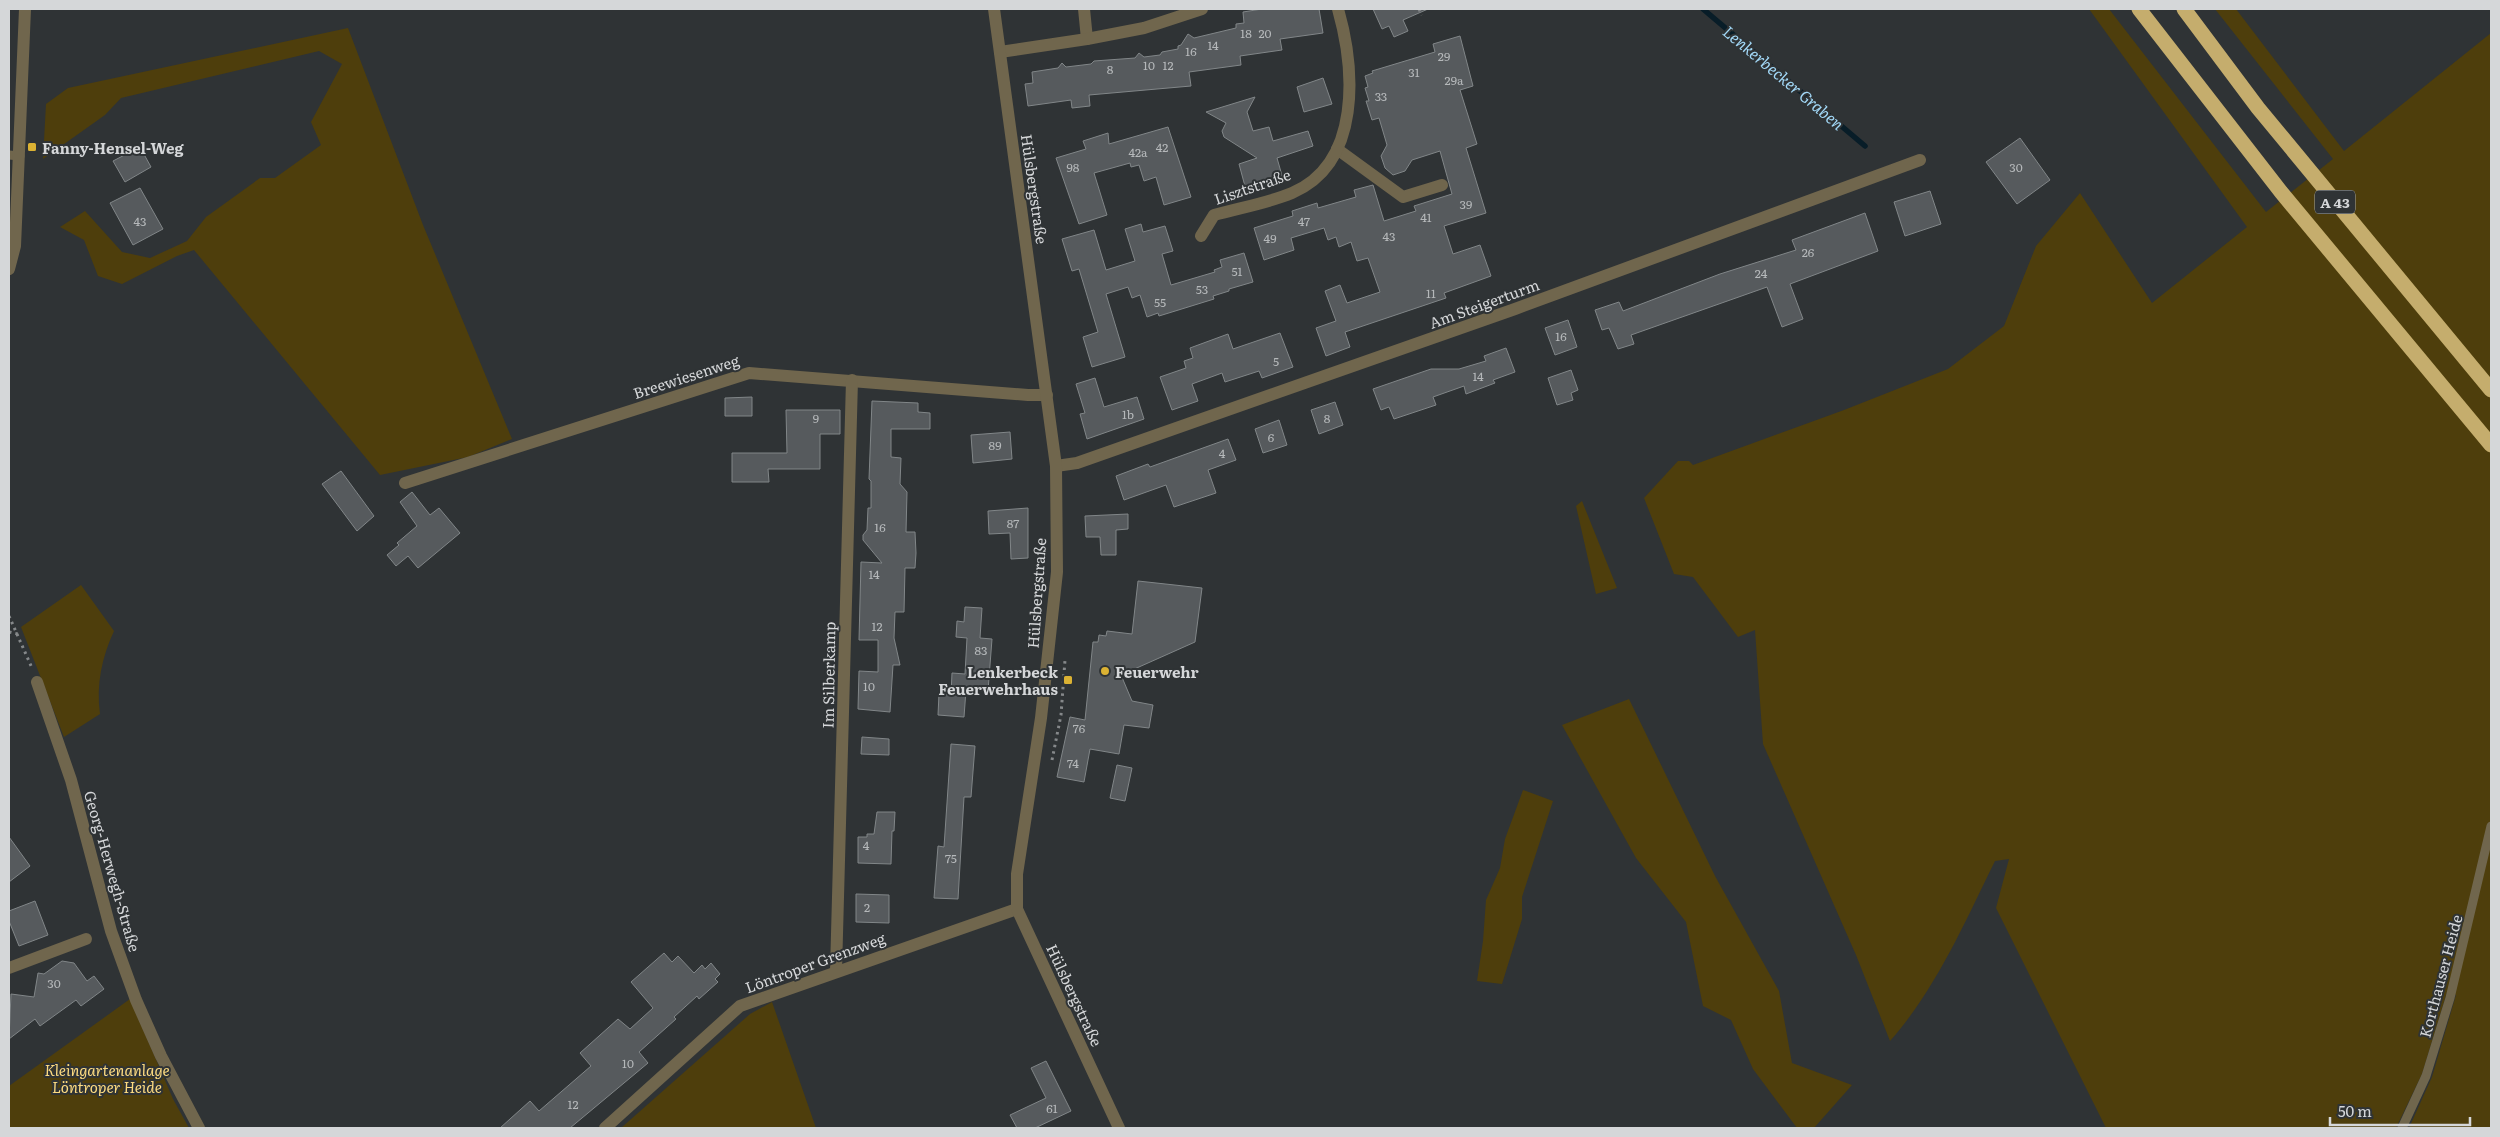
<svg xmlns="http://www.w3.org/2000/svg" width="2500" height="1137" font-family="Literata,serif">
  <rect width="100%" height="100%" fill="#2f3335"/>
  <g fill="#4e3e0c">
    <path d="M2089,9H2109L2266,212L2333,159L2215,9H2236L2344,151L2491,33V1128H2409L2432,1077L2456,995L2447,992L2422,1074L2396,1128H2106L1996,908L2009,859L1995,861C1965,922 1936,989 1890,1041L1856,955L1763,744L1755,630L1738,637L1693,577L1674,574L1644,498L1678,461H1689L1693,465L1844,410L1948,369L2004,326L2036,246L2080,193L2152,303L2247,227Z"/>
    <polygon points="348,28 423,225 512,439 468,457 380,475 194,250 177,256 122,284 98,276 84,240 60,227 85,211 122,252 150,258 187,241 206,217 260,178 275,178 321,145 311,122 342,64 319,51 121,98 105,115 43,159 46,104 68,88"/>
    <polygon points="1582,501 1617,588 1596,594 1576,506"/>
    <path d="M81,585L114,631C102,657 96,684 100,714L64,737L21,627Z"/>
    <polygon points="1629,699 1715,876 1779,991 1792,1063 1852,1085 1814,1128 1797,1128 1753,1069 1731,1020 1703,1006 1686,922 1636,858 1562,725"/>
    <polygon points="1523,790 1553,801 1522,897 1522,919 1502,984 1477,981 1483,941 1486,900 1500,868 1505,839"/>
    <polygon points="130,999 173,1099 189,1128 9,1128 9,1086"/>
    <polygon points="772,1002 816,1128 621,1128 750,1014"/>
  </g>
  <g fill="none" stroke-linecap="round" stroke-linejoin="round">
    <polyline stroke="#081d28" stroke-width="5.5" points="1703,9 1865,146"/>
  </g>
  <g fill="#565a5d" stroke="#818688">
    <polygon points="1262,9 1319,9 1323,33 1280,39 1282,50 1240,56 1241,65 1189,72 1191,86 1089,95 1090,106 1072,108 1071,100 1028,106 1025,84 1033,83 1032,72 1058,68 1062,63 1066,67 1091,64 1094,61 1135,58 1139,53 1144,57 1160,55 1162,52 1178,49 1178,46 1181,45 1188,34 1194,38 1236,28 1236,24 1244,23 1243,12"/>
    <polygon points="1373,9 1428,9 1403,20 1408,31 1394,37 1389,26 1382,29"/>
    <polygon points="1460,36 1473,86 1460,90 1477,144 1466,148 1486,213 1444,226 1453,254 1480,245 1491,276 1444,293 1446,298 1345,332 1350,347 1326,356 1316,328 1336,321 1325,291 1340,285 1347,303 1380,292 1368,258 1357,261 1351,242 1339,247 1336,237 1328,240 1324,228 1291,238 1294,250 1264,260 1254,228 1293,216 1292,211 1317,203 1318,208 1356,197 1354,190 1373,185 1384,221 1416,211 1414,206 1452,194 1440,151 1412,160 1405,171 1393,175 1385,168 1381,156 1387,145 1379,118 1372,120 1366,101 1369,101 1365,88 1368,87 1365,76 1373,73 1372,71 1435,52 1433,44"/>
    <polygon points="1323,78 1332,104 1304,112 1297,87"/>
    <polygon points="1255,97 1247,112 1253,131 1269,127 1273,141 1308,131 1313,146 1277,158 1283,179 1246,190 1239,164 1257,158 1224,137 1222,131 1226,123 1206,112"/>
    <polygon points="1168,127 1191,197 1164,205 1156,177 1144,181 1139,165 1131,167 1130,163 1094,173 1107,215 1079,224 1056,158 1086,149 1083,141 1108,133 1109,144"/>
    <polygon points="2020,138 2050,180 2017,204 1986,162"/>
    <polygon points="140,147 151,167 125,182 113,161"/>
    <polygon points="140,188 163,229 133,245 110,203"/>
    <polygon points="1930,191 1941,224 1905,236 1894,202"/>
    <polygon points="1865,213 1878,251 1790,284 1803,319 1782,327 1767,287 1631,335 1634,344 1618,349 1609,328 1602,330 1595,310 1619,302 1623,311 1720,274 1796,250 1792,240"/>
    <polygon points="1141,224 1143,232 1165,226 1173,251 1162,254 1171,285 1215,272 1214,270 1222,267 1220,260 1244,253 1253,282 1229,289 1229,291 1213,296 1214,299 1159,316 1158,313 1147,317 1140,295 1132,298 1128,287 1106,294 1125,357 1092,367 1083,337 1098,332 1079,269 1072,271 1062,239 1094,230 1106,270 1135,261 1125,229"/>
    <polygon points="1568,320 1577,347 1555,355 1545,328"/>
    <polygon points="1280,333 1293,367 1262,378 1259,371 1225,382 1222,373 1192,384 1198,401 1172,410 1160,377 1186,368 1184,361 1193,358 1190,348 1228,334 1233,349"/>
    <polygon points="1506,348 1515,372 1493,380 1495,383 1466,394 1464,386 1433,397 1436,405 1394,419 1389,407 1381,410 1373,389 1431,369 1459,369 1486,361 1484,356"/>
    <polygon points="1571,370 1578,390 1571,393 1573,400 1557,405 1548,378"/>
    <polygon points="1095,378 1104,407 1137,397 1144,419 1087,439 1080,414 1085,413 1076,384"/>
    <polygon points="752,397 752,416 725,416 725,398"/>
    <polygon points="872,401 918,403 918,412 930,413 930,429 891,429 891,457 901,458 900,484 907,492 906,532 915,532 916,553 915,568 905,568 904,612 895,612 894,638 900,665 893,665 890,712 858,709 859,671 878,672 878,640 859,640 861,562 882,563 863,540 863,535 867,530 868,508 871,508 871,481 869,479"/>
    <polygon points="1335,402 1343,425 1319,434 1311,410"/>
    <polygon points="786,410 840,410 840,434 820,434 820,469 768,469 769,482 732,482 732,453 787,453"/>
    <polygon points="1279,420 1287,445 1263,453 1255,429"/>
    <polygon points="1010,432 1012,459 973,463 971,435"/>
    <polygon points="1228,439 1236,460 1208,470 1216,493 1174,507 1166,485 1124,500 1116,476 1148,464 1150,467"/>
    <polygon points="341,471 374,516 357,531 322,484"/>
    <polygon points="412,492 430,515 439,508 460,533 418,568 408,556 396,566 387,555 399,545 397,543 417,526 400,502"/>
    <polygon points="1028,508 1028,558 1011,559 1010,533 989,534 988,511"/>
    <polygon points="1128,514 1128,529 1116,530 1116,555 1101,555 1100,537 1086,537 1085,516"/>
    <polygon points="1138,581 1202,588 1195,642 1121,675 1132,701 1153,705 1149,728 1124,725 1119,754 1090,749 1084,782 1057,777 1070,717 1085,720 1093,642 1098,642 1099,635 1106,636 1107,631 1132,634"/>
    <polygon points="965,607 982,608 980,638 992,639 988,691 966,690 964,717 938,715 939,694 951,695 952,673 965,674 967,638 956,637 957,621 964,622"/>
    <polygon points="862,737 889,739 889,755 861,754"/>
    <polygon points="951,744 975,746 971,797 964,797 958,899 934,898 938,846 944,847"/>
    <polygon points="1117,765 1132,768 1125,801 1110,798"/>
    <polygon points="877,812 895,812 894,831 892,831 891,864 858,863 858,837 867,837 867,834 874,834"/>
    <polygon points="9,837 30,866 9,882"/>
    <polygon points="856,894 889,895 889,923 856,922"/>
    <polygon points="35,901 48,935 19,946 9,921 9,911"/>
    <polygon points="664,953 672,962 678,956 694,973 702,965 705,969 711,963 720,974 715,979 718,982 699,999 697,996 674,1017 676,1019 639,1052 648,1063 570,1128 500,1128 530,1101 539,1111 591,1066 580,1053 618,1019 630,1029 653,1008 631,982"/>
    <polygon points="62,961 74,963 87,981 94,976 104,989 81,1006 76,1000 40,1026 35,1019 9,1039 11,994 34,997 38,973 44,974"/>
    <polygon points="1046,1061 1071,1111 1035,1128 1017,1128 1010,1115 1046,1098 1031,1068"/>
  </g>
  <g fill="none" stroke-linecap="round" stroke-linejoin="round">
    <g stroke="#85888a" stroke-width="3" stroke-dasharray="2.5 4" stroke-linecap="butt">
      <polyline points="1419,9 1422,15"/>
      <polyline points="9,616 32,668"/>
      <polyline points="9,632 18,634"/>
      <polyline points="1052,760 1061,715 1065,660"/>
    </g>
    <g stroke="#70664d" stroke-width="9">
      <polyline points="9,155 20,156"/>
      <polyline points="2402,1128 2426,1076 2450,998 2491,826"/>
    </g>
    <g stroke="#70664d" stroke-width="12">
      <polyline points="1084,9 1087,39"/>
      <polyline points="1000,52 1087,39 1144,28 1202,9"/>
      <polyline points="1337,149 1403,197 1442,185"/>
      <path d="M1201,236L1214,215C1239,208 1268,203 1292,193C1362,163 1355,69 1338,9"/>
      <polyline points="9,269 15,246 25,9"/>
      <polyline points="1056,466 1077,463 1515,309 1920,160"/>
      <polyline points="405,483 749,373 1028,395 1047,395"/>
      <polyline points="37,682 71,780 111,931 136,1000 161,1056 199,1128"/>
      <polyline points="9,968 86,939"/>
      <polyline points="836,971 852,380"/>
      <polyline points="605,1128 740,1006 1017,909"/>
    </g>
    <polyline stroke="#70664d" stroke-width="12" points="994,9 1056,466 1057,572 1041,718 1017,874 1017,909 1119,1128"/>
    <g stroke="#c5ad6d" stroke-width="15">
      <polyline points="2139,9 2281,192 2491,445"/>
      <polyline points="2184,9 2258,108 2491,390"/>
    </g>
  </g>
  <g fill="#dbb233" stroke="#2f3335" stroke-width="2">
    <rect x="27" y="142" width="10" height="10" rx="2.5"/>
    <circle cx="1105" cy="671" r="5"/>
    <rect x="1063" y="675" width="10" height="10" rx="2.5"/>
  </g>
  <g text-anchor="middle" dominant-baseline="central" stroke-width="4" stroke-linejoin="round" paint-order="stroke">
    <g font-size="12" fill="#b5b8ba">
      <text x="1246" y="33">18</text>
      <text x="1265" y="33">20</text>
      <text x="1213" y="45">14</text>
      <text x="1191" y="51">16</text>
      <text x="1444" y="56">29</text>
      <text x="1149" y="65">10</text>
      <text x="1168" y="65">12</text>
      <text x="1110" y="69">8</text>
      <text x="1414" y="72">31</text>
      <text x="1454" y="80">29a</text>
      <text x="1381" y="96">33</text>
      <text x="1162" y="147">42</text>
      <text x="1138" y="152">42a</text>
      <text x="1073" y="167">98</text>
      <text x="2016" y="167">30</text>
      <text x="1466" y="204">39</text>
      <text x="1426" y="217">41</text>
      <text x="140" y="221">43</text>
      <text x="1304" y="221">47</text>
      <text x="1389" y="236">43</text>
      <text x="1270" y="238">49</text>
      <text x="1808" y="252">26</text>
      <text x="1237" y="271">51</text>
      <text x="1761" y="273">24</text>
      <text x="1202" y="289">53</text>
      <text x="1431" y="293">11</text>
      <text x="1160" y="302">55</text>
      <text x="1561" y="336">16</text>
      <text x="1276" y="361">5</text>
      <text x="1478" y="376">14</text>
      <text x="1128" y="414">1b</text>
      <text x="816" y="418">9</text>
      <text x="1327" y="418">8</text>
      <text x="1271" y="437">6</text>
      <text x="995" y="445">89</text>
      <text x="1222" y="453">4</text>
      <text x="1013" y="523">87</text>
      <text x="880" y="527">16</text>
      <text x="874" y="574">14</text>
      <text x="877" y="626">12</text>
      <text x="981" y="650">83</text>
      <text x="869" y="686">10</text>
      <text x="1079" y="728">76</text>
      <text x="1073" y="763">74</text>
      <text x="866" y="845">4</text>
      <text x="951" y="858">75</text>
      <text x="867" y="907">2</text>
      <text x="54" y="983">30</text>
      <text x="628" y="1063">10</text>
      <text x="573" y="1104">12</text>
      <text x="1052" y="1108">61</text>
    </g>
    <rect fill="#2f3335" stroke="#a3a6a8" stroke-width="1" x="2315" y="190.5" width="40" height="23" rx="4"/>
    <g font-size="14" font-weight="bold" fill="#d5d7d9">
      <text x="2335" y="202">A 43</text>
    </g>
    <g font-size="15" font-weight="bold" fill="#d5d7d9" stroke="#2f3335" text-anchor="start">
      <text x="42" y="147">Fanny-Hensel-Weg</text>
      <text x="1058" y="671" text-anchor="end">Lenkerbeck<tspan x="1058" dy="17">Feuerwehrhaus</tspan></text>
      <text x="1115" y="671">Feuerwehr</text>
    </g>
    <g font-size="15" fill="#d5d7d9" stroke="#2f3335">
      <text transform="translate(1252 186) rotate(-19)">Lisztstraße</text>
      <text transform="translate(1035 189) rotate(82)">Hülsbergstraße</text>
      <text transform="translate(1484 303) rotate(-20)">Am Steigerturm</text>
      <text transform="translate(686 376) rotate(-18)">Breewiesenweg</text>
      <text transform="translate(1036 593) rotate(-86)">Hülsbergstraße</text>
      <text transform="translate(828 675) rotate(-89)">Im Silberkamp</text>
      <text transform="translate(113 871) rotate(74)">Georg-Herwegh-Straße</text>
      <text transform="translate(815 962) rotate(-20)">Löntroper Grenzweg</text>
      <text transform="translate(2440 976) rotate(-75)">Korthauser Heide</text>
      <text transform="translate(1075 995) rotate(65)">Hülsbergstraße</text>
    </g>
    <g font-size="15" font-style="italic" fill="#fddb80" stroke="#2f3335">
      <text x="107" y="1069">Kleingartenanlage<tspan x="107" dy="17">Löntroper Heide</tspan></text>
    </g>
    <g font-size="16" font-style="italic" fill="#a2d8f7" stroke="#2f3335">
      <text transform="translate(1784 77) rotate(40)">Lenkerbecker Graben</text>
    </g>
  </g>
  <rect width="2500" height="1137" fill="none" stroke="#d5d7d9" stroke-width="20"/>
  <path d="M2330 1117v8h140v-8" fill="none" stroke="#d5d7d9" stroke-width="2.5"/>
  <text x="2338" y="1117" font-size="15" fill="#d5d7d9" stroke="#2f3335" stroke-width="4" paint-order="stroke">50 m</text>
</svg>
